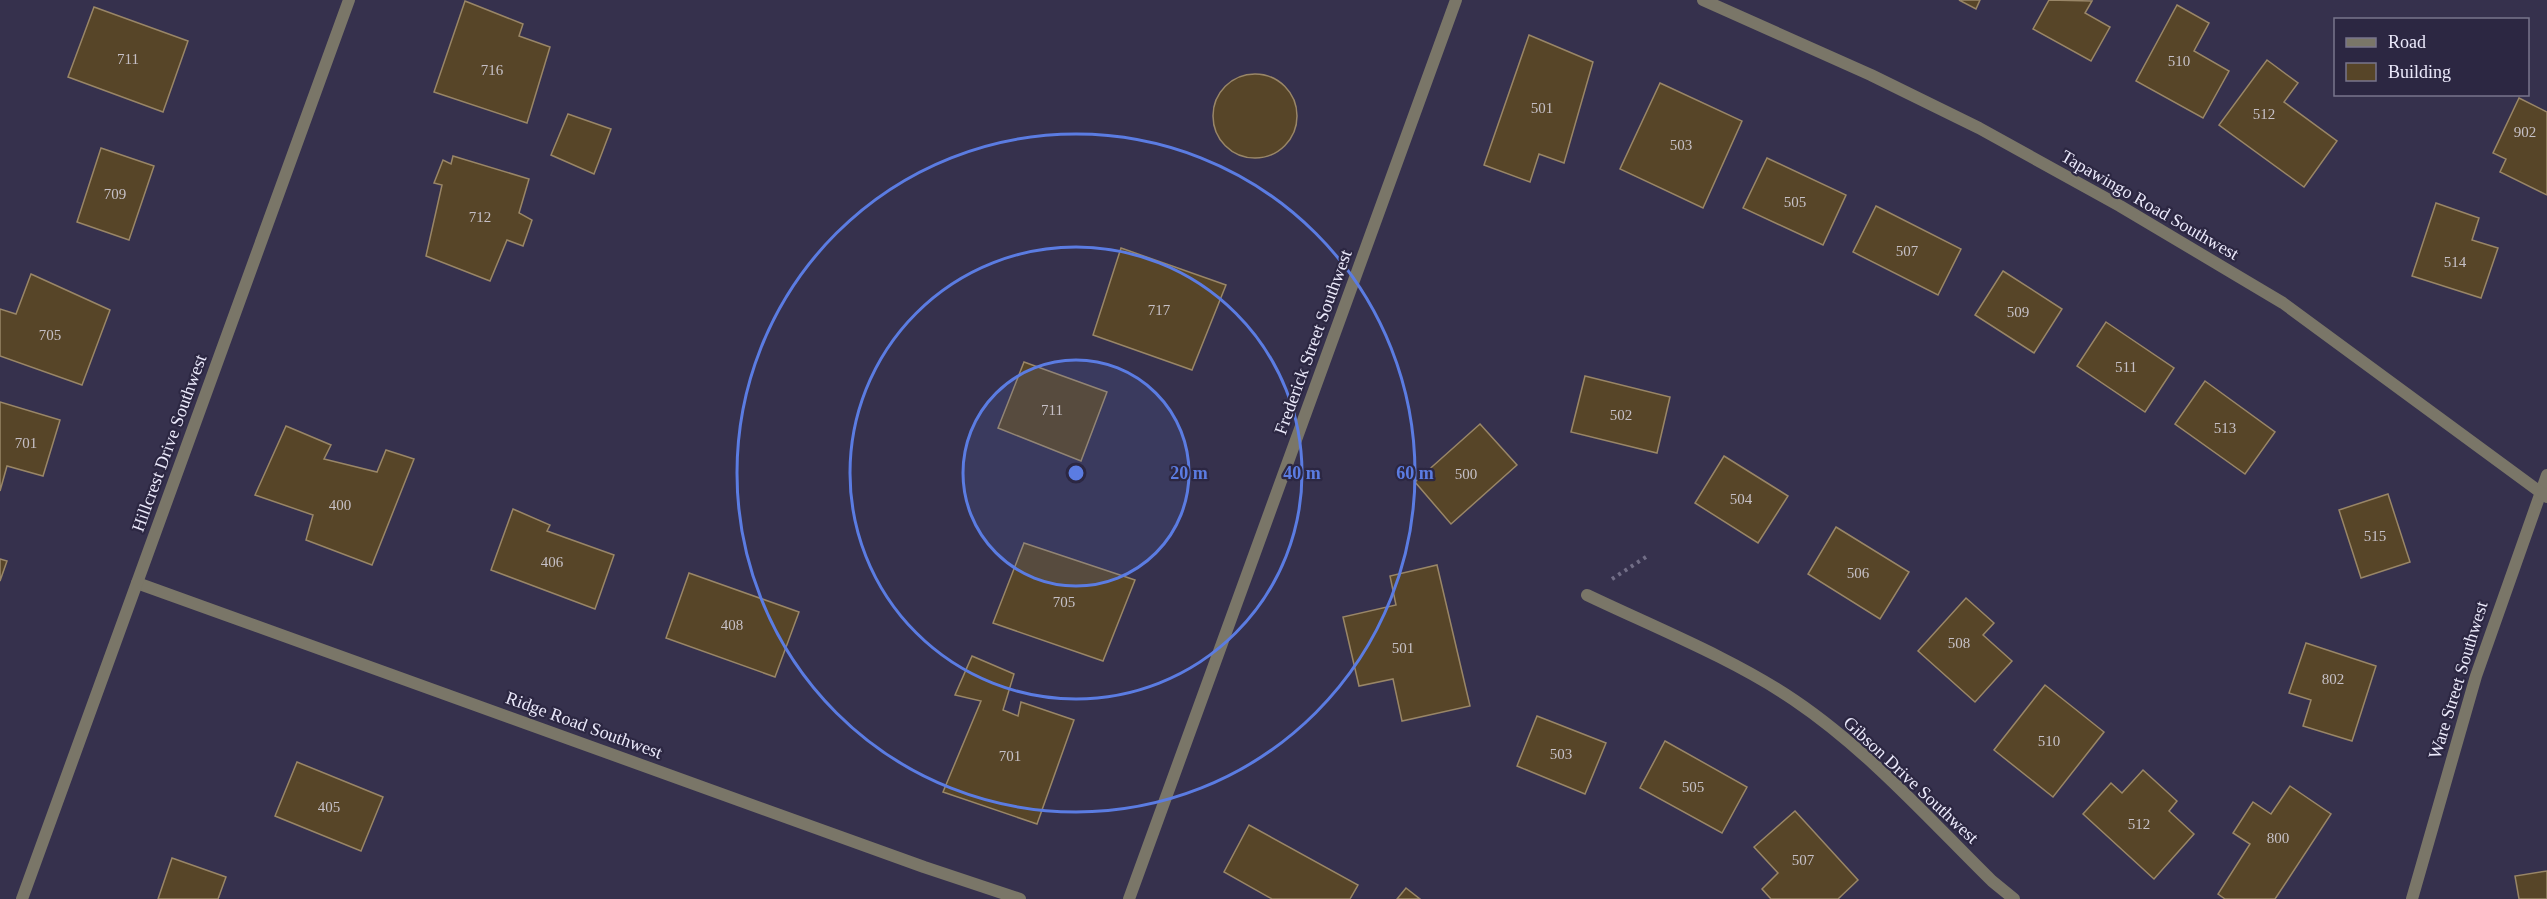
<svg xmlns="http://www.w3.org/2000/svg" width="2547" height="899" font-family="Georgia,serif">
  <rect width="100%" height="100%" fill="#36314d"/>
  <g fill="#574528" stroke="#998667" stroke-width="1.5">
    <polygon points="1959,0 1980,0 1976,9"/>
    <polygon points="2049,0 2092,1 2085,13 2110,27 2091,61 2033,29"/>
    <polygon points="465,1 523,24 519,36 550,47 527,123 434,92"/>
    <polygon points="2177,5 2209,23 2194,51 2229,71 2203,118 2136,81"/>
    <polygon points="94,7 188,41 163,112 68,77"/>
    <polygon points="1529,35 1593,62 1564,163 1539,154 1530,182 1484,165"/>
    <polygon points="2267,60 2298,83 2284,102 2337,141 2304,187 2219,125"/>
    <circle cx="1255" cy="116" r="42"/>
    <polygon points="1660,83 1742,121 1703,208 1620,169"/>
    <polygon points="2519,98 2547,112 2547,195 2500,172 2506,159 2493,153"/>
    <polygon points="568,114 611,129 594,174 551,155"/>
    <polygon points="101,148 154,166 129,240 77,222"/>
    <polygon points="453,156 529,179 519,213 532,220 523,246 507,240 490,281 426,256 442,185 434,183 443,160 451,164"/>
    <polygon points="1767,158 1846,195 1823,245 1743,208"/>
    <polygon points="2436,203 2479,218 2472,240 2498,248 2481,298 2412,276"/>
    <polygon points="1876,206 1961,249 1938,295 1853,252"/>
    <polygon points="1121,248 1226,285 1192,370 1093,335"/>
    <polygon points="2003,271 2062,309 2034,353 1975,315"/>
    <polygon points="31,274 110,310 82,385 0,356 0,309 16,314"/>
    <polygon points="2106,322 2174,368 2145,412 2077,366"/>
    <polygon points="1024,362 1107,392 1081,461 998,428"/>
    <polygon points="1585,376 1670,397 1657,453 1571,432"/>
    <polygon points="2205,381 2275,432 2245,474 2175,424"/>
    <polygon points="0,402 60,420 43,476 7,466 0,491"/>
    <polygon points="1480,424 1517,465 1451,524 1415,482"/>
    <polygon points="286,426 331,445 324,459 377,472 386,450 414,459 372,565 306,540 313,515 255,495"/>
    <polygon points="1724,456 1788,496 1758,543 1695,503"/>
    <polygon points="2388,494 2410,562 2361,578 2339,510"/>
    <polygon points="513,509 550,525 547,531 614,555 595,609 491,570"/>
    <polygon points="1836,527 1909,572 1880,619 1808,574"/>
    <polygon points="1024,543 1135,580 1103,661 993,623"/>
    <polygon points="0,559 7,561 0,581"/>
    <polygon points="1437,565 1470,706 1402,721 1393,679 1359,686 1343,617 1396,605 1390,576"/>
    <polygon points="689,573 799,612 775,677 666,638"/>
    <polygon points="1966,598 1994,623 1983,635 2012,661 1975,702 1918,651"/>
    <polygon points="2306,643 2376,666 2352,741 2303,726 2311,700 2289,693"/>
    <polygon points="972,656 1014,674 1003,710 1018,716 1021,702 1074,720 1037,824 943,792 981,701 955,695"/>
    <polygon points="2045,685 2104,732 2053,797 1994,750"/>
    <polygon points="1537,716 1606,743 1585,794 1517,766"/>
    <polygon points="1665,741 1747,787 1722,833 1640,788"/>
    <polygon points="297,762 383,797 361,851 275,816"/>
    <polygon points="2143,770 2177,801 2169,811 2194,834 2154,879 2083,814 2111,783 2122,793"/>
    <polygon points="2290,786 2331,814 2275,899 2225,899 2218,894 2250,844 2233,833 2253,802 2271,814"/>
    <polygon points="1795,811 1858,880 1838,899 1771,899 1762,889 1778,873 1754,847"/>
    <polygon points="1249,825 1358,885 1350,899 1272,899 1224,872"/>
    <polygon points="172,858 226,877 218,899 158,899"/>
    <polygon points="2547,871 2547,899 2519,899 2515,876"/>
    <polygon points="1406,888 1420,899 1397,899"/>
  </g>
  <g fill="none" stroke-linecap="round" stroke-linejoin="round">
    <polyline stroke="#726e87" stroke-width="4" stroke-dasharray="3 4.5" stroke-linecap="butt" points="1612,579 1649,555"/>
    <g stroke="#7a7668" stroke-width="12">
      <polyline points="137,583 924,867 1020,899"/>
      <path d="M1587,595C1654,627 1734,659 1794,700C1868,750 1929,819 1992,881L2014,899"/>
      <polyline points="22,899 349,0"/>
      <polyline points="1129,899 1456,0"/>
      <polyline points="2412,899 2476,676 2547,475"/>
    </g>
    <polyline stroke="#7a7668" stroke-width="12" points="1703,0 1871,75 1979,128 2120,206 2283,303 2547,497"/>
  </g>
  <circle cx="1076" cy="473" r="113" fill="#5b7ce2" fill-opacity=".12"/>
  <g fill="none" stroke="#5b7ce2" stroke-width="3">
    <circle cx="1076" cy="473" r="113"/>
    <circle cx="1076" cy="473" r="226"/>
    <circle cx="1076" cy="473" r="339"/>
  </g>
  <g text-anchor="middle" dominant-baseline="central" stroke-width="4.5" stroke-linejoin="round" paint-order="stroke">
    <g font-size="15" fill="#c6c0c6">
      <text x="128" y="59">711</text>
      <text x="2179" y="61">510</text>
      <text x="492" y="70">716</text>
      <text x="1542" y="108">501</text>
      <text x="2264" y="114">512</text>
      <text x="2525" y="132">902</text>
      <text x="1681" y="145">503</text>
      <text x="115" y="194">709</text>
      <text x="1795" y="202">505</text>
      <text x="480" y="217">712</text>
      <text x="1907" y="251">507</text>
      <text x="2455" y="262">514</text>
      <text x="1159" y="310">717</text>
      <text x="2018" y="312">509</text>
      <text x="50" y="335">705</text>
      <text x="2126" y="367">511</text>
      <text x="1052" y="410">711</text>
      <text x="1621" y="415">502</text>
      <text x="2225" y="428">513</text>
      <text x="26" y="443">701</text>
      <text x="1466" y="474">500</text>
      <text x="1741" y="499">504</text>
      <text x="340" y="505">400</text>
      <text x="2375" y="536">515</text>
      <text x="552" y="562">406</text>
      <text x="1858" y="573">506</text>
      <text x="1064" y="602">705</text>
      <text x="732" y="625">408</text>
      <text x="1959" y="643">508</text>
      <text x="1403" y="648">501</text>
      <text x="2333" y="679">802</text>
      <text x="2049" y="741">510</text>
      <text x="1561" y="754">503</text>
      <text x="1010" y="756">701</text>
      <text x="1693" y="787">505</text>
      <text x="329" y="807">405</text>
      <text x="2139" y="824">512</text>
      <text x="2278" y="838">800</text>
      <text x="1803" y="860">507</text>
    </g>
    <g font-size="18" fill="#ebe9fb" stroke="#2c2742">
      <text transform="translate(2150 205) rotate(30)">Tapawingo Road Southwest</text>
      <text transform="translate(1313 342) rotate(-70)">Frederick Street Southwest</text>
      <text transform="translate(169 443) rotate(-70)">Hillcrest Drive Southwest</text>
      <text transform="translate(2458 680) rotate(-73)">Ware Street Southwest</text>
      <text transform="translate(584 725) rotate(20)">Ridge Road Southwest</text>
      <text transform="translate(1911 780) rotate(43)">Gibson Drive Southwest</text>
    </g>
  </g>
  <circle cx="1076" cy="473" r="9" fill="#5b7ce2" stroke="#2c2742" stroke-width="3"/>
  <g font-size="18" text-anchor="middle" font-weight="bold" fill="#5b7ce2" stroke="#2c2742" stroke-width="4.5" stroke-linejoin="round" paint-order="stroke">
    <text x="1189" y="479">20 m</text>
    <text x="1302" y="479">40 m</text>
    <text x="1415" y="479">60 m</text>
  </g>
  <rect x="2334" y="18" width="195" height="78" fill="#2c2742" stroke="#78758c" stroke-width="1.5"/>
  <rect x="2346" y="38" width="30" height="9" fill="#7a7668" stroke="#78758c" stroke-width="1.5"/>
  <text x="2388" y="48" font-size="18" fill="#ebe9fb">Road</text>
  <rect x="2346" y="63" width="30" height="18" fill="#574528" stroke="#78758c" stroke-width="1.5"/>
  <text x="2388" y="78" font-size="18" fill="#ebe9fb">Building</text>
</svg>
